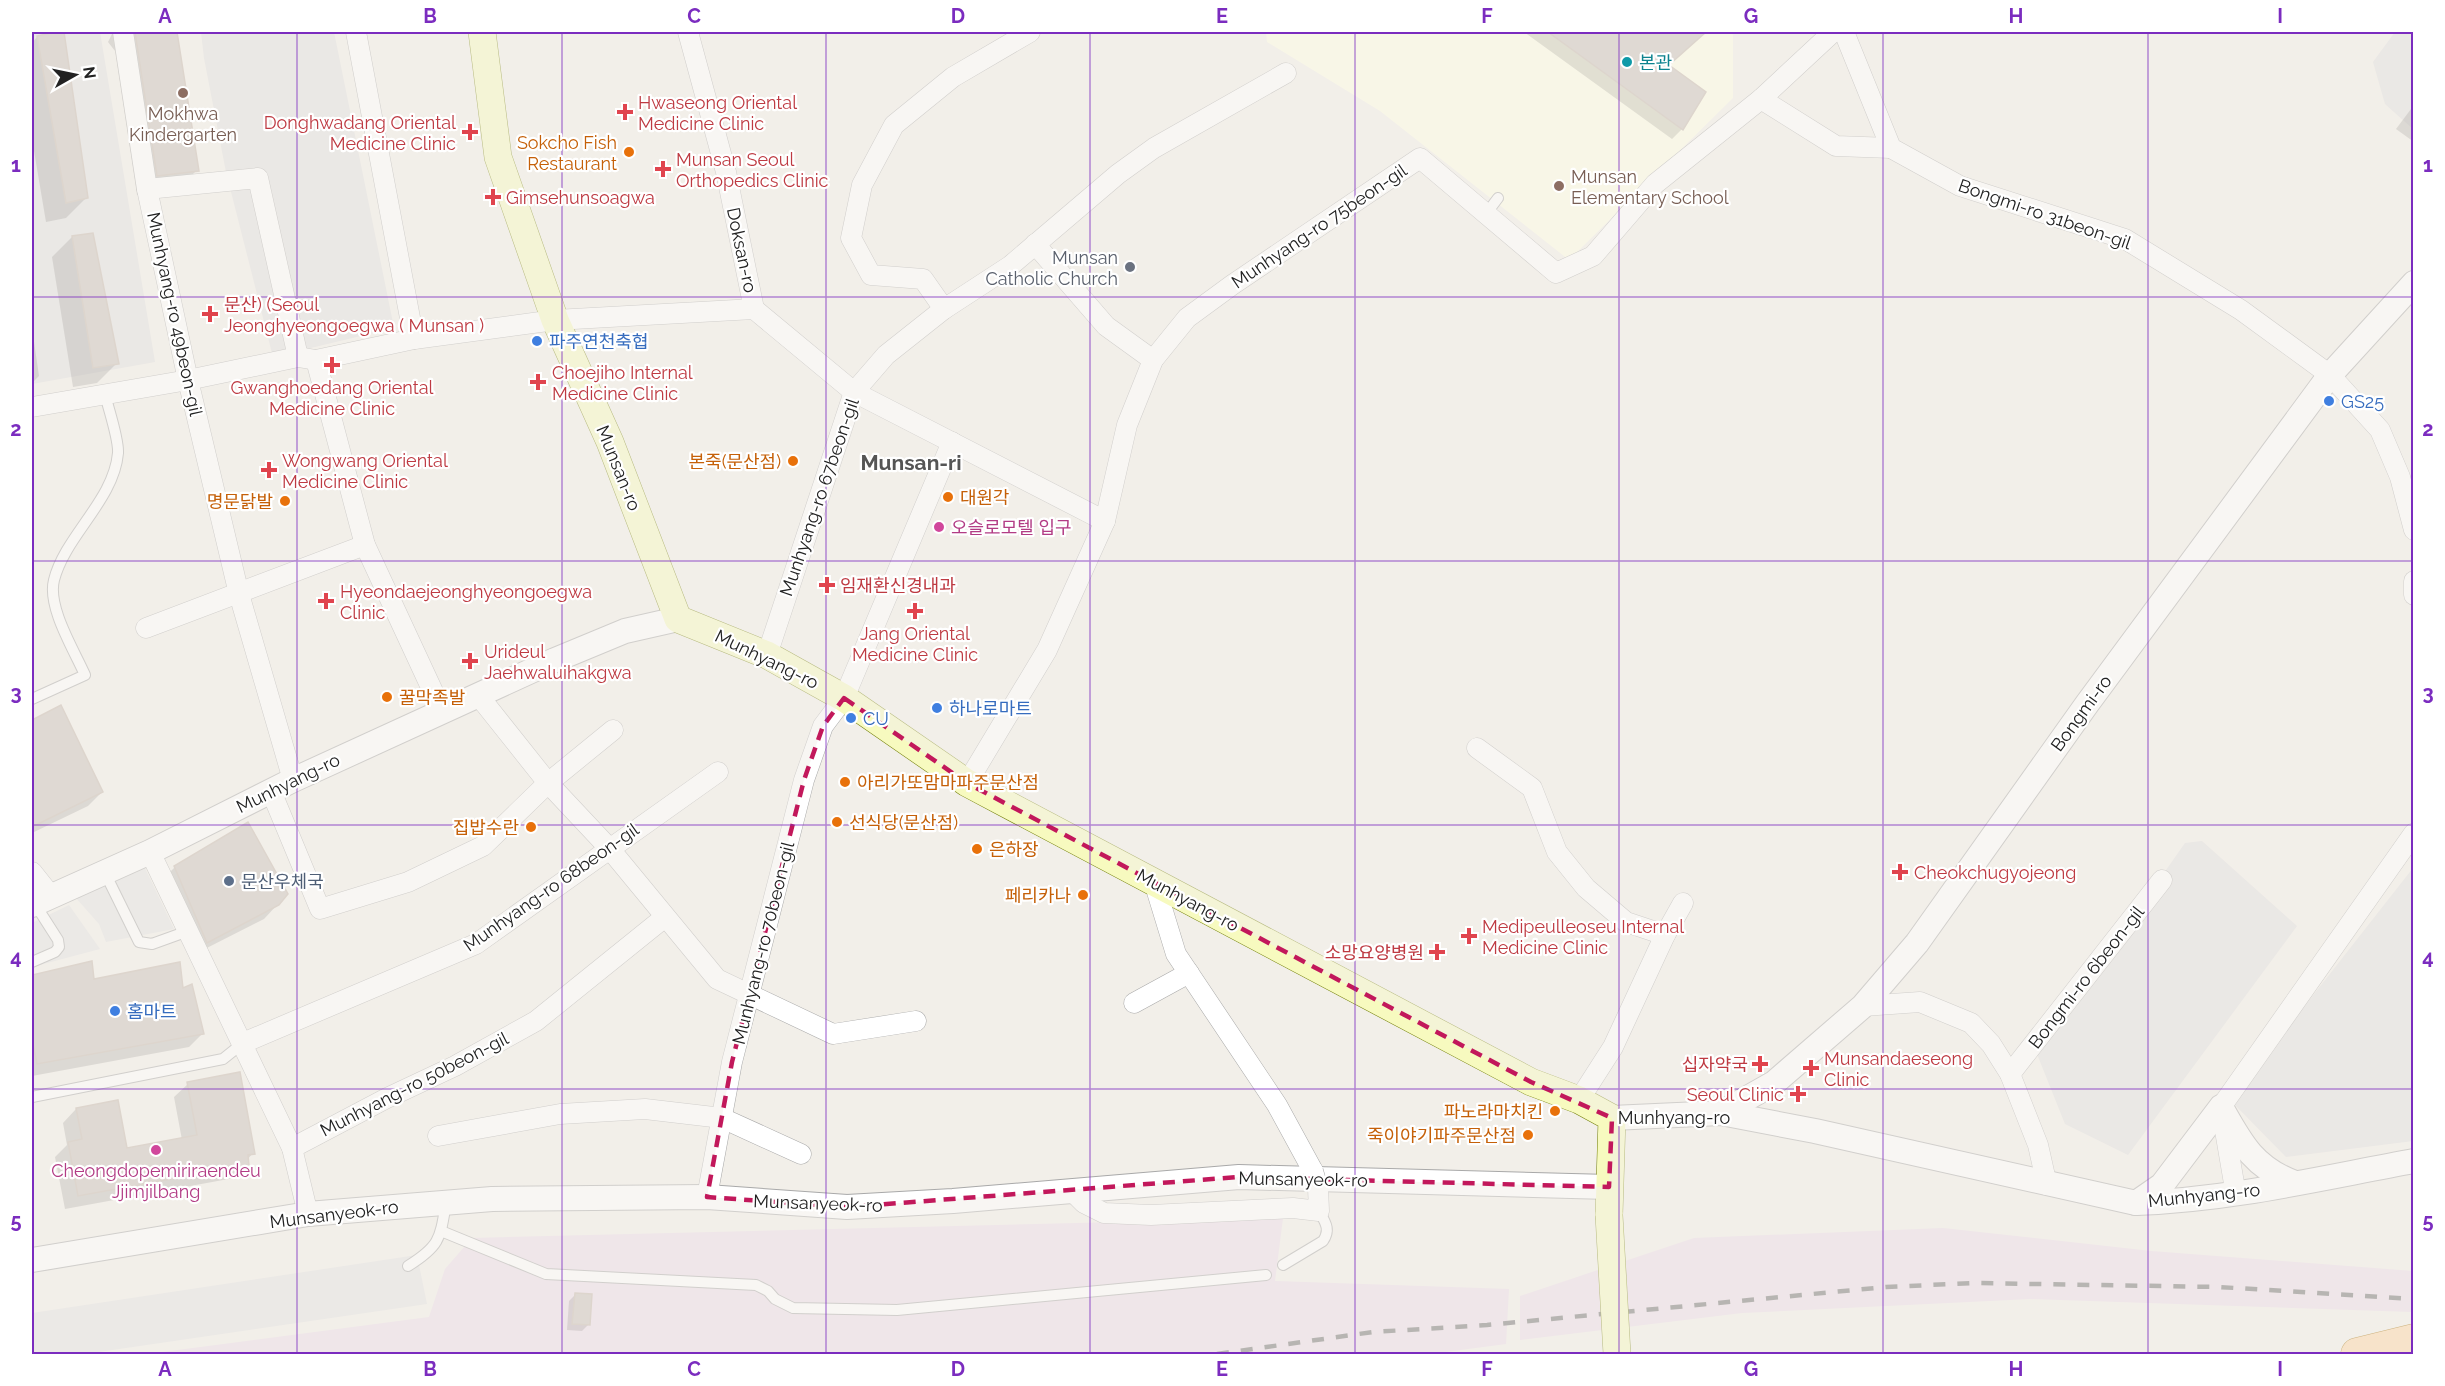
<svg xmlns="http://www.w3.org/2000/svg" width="2445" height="1386" font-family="Raleway,'Noto Sans KR',sans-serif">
  <rect width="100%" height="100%" fill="#f2efe9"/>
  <g fill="#e0dfdf">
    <polygon points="32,32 100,32 155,362 32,384"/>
    <polygon points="201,32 334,32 394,328 273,357 226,172 204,58"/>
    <polygon points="2395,32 2413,32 2413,129 2385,104 2373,62"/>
    <polygon points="2202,841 2297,926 2128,1155 2065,1124 2037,1054 2185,843"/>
    <polygon points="2413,868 2413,1141 2286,1157 2234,1104 2278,1040"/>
  </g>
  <g fill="#ebdbe8">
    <polygon points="1283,1218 1275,1281 1509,1289 1506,1344 1430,1354 147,1354 429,1317 445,1269 472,1238"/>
    <polygon points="1943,1228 2151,1251 2413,1271 2413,1312 2030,1299 1742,1313 1520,1340 1520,1296 1694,1238"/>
  </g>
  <polygon fill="#ffffe5" points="1266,32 1731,32 1733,35 1733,98 1569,260 1380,111 1267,42"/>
  <g fill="#e2e2e2">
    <polygon points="145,868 174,929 106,942 99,924 76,898"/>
    <polygon points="69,905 100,949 32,967 32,923"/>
    <polygon points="417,1255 427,1304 85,1354 32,1354 32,1313"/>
  </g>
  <g fill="#0003">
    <polygon points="62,32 87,197 66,218 46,222 32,139 32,43 37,37"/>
    <polygon points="113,32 175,32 197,170 177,190 137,195 115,51 108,42"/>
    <polygon points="1524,32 1704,32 1667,66 1682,129 1672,139"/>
    <polygon points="2414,105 2414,142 2396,129"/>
    <polygon points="72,237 117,363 97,383 73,387 52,257"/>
    <polygon points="32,328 39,376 32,383"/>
    <polygon points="61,707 102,792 88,806 32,833 32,721"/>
    <polygon points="175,867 278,904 264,919 193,955 161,881"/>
    <polygon points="90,963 93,981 182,990 203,1033 189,1047 32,1076 32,976"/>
    <polygon points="188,1084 253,1153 247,1160 247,1164 234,1178 65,1209 55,1157 67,1145 63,1123 76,1109 125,1150 182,1140 174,1097"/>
    <polygon points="576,1294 588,1325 582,1331 567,1330 569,1301"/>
  </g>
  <g fill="#c7bfb8" stroke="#c4b6ab" stroke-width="1.5">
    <polygon points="55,32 64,32 88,198 66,203 37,36"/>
    <polygon points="135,32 177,32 199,171 157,176"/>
    <polygon points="1548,32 1706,32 1669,65 1706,92 1683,130"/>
    <polygon points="93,233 119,364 93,368 72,236"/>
    <polygon points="61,705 103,792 32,827 32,720"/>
    <polygon points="248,822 288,894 279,905 207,943 174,866"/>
    <polygon points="92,961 94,979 180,962 183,988 192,984 204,1034 37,1064 32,1039 32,975"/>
    <polygon points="240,1072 255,1154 248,1155 249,1165 78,1196 68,1142 82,1139 76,1108 118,1100 127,1148 197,1135 187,1082"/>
    <polygon points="575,1293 592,1294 590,1325 572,1324"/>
  </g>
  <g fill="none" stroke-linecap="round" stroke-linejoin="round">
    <defs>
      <g id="service">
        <polyline points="1486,214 1498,198"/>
        <path d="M32,699L85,675C74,650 47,607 54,580C65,536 114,500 118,453C119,439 108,408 105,394"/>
        <polyline points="105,873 139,942 152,944 188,931"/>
        <polyline points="32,962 55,952 59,947 58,940 35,904"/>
        <polyline points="32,1097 223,1059 243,1043"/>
        <polyline points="441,1231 546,1274 756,1285 768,1291 775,1299 793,1308 897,1310 1266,1275"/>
        <path d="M1283,1265L1323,1241C1331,1229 1325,1222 1319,1211"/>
        <path d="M408,1266C440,1246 440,1239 446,1203"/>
      </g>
      <g id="minor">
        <polyline points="123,32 147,189 188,380 239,594 293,780"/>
        <polyline points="356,32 414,339"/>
        <polyline points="688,32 726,172 754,309 854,392 1105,521"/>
        <polyline points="1844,32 1891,148 1960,186 2125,239 2241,310 2330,375 2380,430 2400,477 2414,530"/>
        <polyline points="1761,99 1836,146 1891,148"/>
        <polyline points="147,189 258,178 298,357"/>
        <polyline points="1035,244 1106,326 1153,360"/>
        <polyline points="944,309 923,279 871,275 851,238 862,185 894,125 953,77 1030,32"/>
        <polyline points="316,360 365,545 442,711"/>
        <polyline points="32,407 188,380 298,357 316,360 414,339 555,320 754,309"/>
        <polyline points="2414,581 2414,595"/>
        <polyline points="146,628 365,545"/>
        <polyline points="767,655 854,392 886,355 944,309 1010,266 1118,174 1154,148 1286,73"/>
        <polyline points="478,695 548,783 609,848 717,979 833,1034 916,1021"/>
        <polyline points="1477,748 1532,788 1557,852 1586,888 1626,922 1665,935"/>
        <polyline points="967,783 1047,650 1105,521 1127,425 1153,360 1187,318 1232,285 1420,158 1556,273 1593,256 1655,184 1761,99 1833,32"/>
        <polyline points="271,791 320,909 408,882 483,846 548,783 613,730"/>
        <polyline points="150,852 292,1148 308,1214"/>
        <polyline points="32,872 51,896"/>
        <polyline points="1154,882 1176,954 1277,1105 1313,1171"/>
        <polyline points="1134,1003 1189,973"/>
        <polyline points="1863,1006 1920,1002 1971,1023 1991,1044 2010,1074 2038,1145 2047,1185"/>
        <polyline points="243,1043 476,944 718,772"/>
        <polyline points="2010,1074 2162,880"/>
        <polyline points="1579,1100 1613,1047 1665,935 1683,903"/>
        <polyline points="438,1136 560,1114 645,1109 722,1118 801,1154"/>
        <polyline points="292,1148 387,1098 455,1066 536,1021 665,917"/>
        <polyline points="1072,1191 1084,1203 1104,1213 1151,1215 1293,1208 1319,1211 1318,1188"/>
        <polyline points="2236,1195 2221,1107 2414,833"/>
        <polyline points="707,1197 732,1062 804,780 823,726 844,698 952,442"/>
      </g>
      <g id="tertiary">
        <polyline points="32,905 150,852 293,780 555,660 625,631 678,619"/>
        <polyline points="1721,1113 1774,1083 1863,1006 1917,943 2087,704 2330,375 2414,283"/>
        <path d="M1612,1118L1721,1113L1815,1131L2136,1203C2230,1200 2321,1178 2414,1161"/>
        <path d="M2136,1203L2162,1185L2221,1107C2241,1143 2254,1168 2295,1183"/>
        <polyline points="32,1260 308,1214 492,1199 707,1197 847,1207 953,1201 1239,1177 1609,1187"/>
      </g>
      <polyline id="secondary" points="482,32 498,157 555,320 610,442 678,619 767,655 844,698 967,783 1531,1082 1579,1100 1612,1118 1609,1215"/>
      <polyline id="primary" points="2357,1354 2414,1340"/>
    </defs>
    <use href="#service" stroke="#a9a9a9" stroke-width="12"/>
    <use href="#minor" stroke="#a9a9a9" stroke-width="21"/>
    <use href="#tertiary" stroke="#a9a9a9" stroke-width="26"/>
    <use href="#secondary" stroke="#707d05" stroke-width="28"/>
    <use href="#primary" stroke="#a06b00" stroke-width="33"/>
    <use href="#service" stroke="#fff" stroke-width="10"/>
    <use href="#minor" stroke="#fff" stroke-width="20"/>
    <use href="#tertiary" stroke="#fff" stroke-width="24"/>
    <use href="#secondary" stroke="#f7fabf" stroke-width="27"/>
    <use href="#primary" stroke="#fcd6a4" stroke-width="32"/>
    <polyline stroke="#707070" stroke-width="4.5" stroke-dasharray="12 12" stroke-linecap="butt" points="1217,1354 1373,1332 1487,1325 1886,1287 1974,1283 2219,1287 2414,1299"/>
    <defs>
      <polyline id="minor-bridge" points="1313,1171 1318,1188"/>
      <polyline id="secondary-bridge" points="1609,1215 1617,1354"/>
    </defs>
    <use href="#minor-bridge" stroke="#a9a9a9" stroke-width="21" stroke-linecap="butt"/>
    <use href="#secondary-bridge" stroke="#707d05" stroke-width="28" stroke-linecap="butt"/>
    <use href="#minor-bridge" stroke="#fff" stroke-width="20"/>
    <use href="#secondary-bridge" stroke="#f7fabf" stroke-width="27"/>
  </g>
  <path d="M0 0H2445V1386H0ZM844,698L967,783L1531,1082L1612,1118L1609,1187L1239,1177L847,1207L707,1197L732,1062L804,780L823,726Z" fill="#f2efe9" fill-opacity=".55" fill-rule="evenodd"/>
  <path fill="none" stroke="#c2185b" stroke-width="4.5" stroke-dasharray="12 8" stroke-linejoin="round" d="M844,698L967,783L1531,1082L1612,1118L1609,1187L1239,1177L847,1207L707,1197L732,1062L804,780L823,726Z"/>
  <path fill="none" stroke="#7b2cbf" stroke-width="1.5" stroke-opacity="0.55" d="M297,32V1354M562,32V1354M826,32V1354M1090,32V1354M1355,32V1354M1619,32V1354M1883,32V1354M2148,32V1354M32,297H2414M32,561H2414M32,825H2414M32,1089H2414"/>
  <circle fill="#0f9aa8" stroke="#fff" stroke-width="2" cx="1627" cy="62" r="6"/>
  <g fill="#8d6e63" stroke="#fff" stroke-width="2">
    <circle cx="183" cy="93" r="6"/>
    <circle cx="1559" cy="186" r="6"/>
  </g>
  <g fill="#e0444e" stroke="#fff" stroke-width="2">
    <path d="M622 103h6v6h6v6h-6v6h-6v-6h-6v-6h6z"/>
    <path d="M467 123h6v6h6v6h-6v6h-6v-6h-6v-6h6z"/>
    <path d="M660 160h6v6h6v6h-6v6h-6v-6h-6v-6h6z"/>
    <path d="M490 188h6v6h6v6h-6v6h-6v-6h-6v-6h6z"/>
    <path d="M207 305h6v6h6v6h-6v6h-6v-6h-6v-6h6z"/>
    <path d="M329 356h6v6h6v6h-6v6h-6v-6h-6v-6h6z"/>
    <path d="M535 373h6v6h6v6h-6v6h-6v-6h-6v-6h6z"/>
    <path d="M266 461h6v6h6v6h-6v6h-6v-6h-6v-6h6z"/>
    <path d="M824 576h6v6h6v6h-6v6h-6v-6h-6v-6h6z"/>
    <path d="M323 592h6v6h6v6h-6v6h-6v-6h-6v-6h6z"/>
    <path d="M912 602h6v6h6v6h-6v6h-6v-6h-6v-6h6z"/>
    <path d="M467 652h6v6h6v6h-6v6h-6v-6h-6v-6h6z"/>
    <path d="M1897 863h6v6h6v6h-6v6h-6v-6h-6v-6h6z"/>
    <path d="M1466 927h6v6h6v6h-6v6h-6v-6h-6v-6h6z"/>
    <path d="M1434 943h6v6h6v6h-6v6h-6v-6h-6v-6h6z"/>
    <path d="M1757 1055h6v6h6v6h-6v6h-6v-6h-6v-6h6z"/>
    <path d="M1808 1059h6v6h6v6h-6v6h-6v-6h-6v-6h6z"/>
    <path d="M1795 1085h6v6h6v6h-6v6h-6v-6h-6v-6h6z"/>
  </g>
  <g fill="#e8710a" stroke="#fff" stroke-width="2">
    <circle cx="629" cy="152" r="6"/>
    <circle cx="793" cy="461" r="6"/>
    <circle cx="948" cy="497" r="6"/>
    <circle cx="285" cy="501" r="6"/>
    <circle cx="387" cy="697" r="6"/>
    <circle cx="845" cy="782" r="6"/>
    <circle cx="837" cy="822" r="6"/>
    <circle cx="531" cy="827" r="6"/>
    <circle cx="977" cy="849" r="6"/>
    <circle cx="1083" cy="895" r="6"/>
    <circle cx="1555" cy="1111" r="6"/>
    <circle cx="1528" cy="1135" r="6"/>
  </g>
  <circle fill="#6b7280" stroke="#fff" stroke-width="2" cx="1130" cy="267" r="6"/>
  <g fill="#3f7fe0" stroke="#fff" stroke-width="2">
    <circle cx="537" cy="341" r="6"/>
    <circle cx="2329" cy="401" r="6"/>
    <circle cx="937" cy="708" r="6"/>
    <circle cx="851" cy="718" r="6"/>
    <circle cx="115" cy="1011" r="6"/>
  </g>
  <g fill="#d1479c" stroke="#fff" stroke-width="2">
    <circle cx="939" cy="527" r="6"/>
    <circle cx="156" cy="1150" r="6"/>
  </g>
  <circle fill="#5c6f8a" stroke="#fff" stroke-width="2" cx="229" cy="881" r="6"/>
  <g text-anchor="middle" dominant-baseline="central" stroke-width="4.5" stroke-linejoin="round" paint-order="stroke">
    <g font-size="18" fill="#0d838f" stroke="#fff" text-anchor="start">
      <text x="1639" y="62">본관</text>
    </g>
    <g font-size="18" fill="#be3a42" stroke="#fff" text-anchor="start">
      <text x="638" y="102">Hwaseong Oriental<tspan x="638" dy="21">Medicine Clinic</tspan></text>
      <text x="456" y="122" text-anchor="end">Donghwadang Oriental<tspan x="456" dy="21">Medicine Clinic</tspan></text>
      <text x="676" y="159">Munsan Seoul<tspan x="676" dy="21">Orthopedics Clinic</tspan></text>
      <text x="506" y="197">Gimsehunsoagwa</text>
      <text x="224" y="304">문산) (Seoul<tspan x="224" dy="21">Jeonghyeongoegwa ( Munsan )</tspan></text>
      <text x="552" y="372">Choejiho Internal<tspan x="552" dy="21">Medicine Clinic</tspan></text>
      <text x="332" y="387" text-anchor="middle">Gwanghoedang Oriental<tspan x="332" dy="21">Medicine Clinic</tspan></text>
      <text x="282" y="460">Wongwang Oriental<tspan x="282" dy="21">Medicine Clinic</tspan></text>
      <text x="840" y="585">임재환신경내과</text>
      <text x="340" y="591">Hyeondaejeonghyeongoegwa<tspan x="340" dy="21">Clinic</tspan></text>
      <text x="915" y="633" text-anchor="middle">Jang Oriental<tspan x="915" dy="21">Medicine Clinic</tspan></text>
      <text x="484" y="651">Urideul<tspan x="484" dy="21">Jaehwaluihakgwa</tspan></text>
      <text x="1914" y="872">Cheokchugyojeong</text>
      <text x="1482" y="926">Medipeulleoseu Internal<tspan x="1482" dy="21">Medicine Clinic</tspan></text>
      <text x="1424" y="952" text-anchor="end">소망요양병원</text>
      <text x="1824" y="1058">Munsandaeseong<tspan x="1824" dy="21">Clinic</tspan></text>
      <text x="1748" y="1064" text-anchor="end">십자약국</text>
      <text x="1784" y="1094" text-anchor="end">Seoul Clinic</text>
    </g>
    <g font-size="18" fill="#785e54" stroke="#fff">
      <text x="183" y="113">Mokhwa<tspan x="183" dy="21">Kindergarten</tspan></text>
      <text x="1571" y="176" text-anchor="start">Munsan<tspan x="1571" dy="21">Elementary School</tspan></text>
    </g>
    <g font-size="18" fill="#c56008" stroke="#fff" text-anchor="end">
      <text x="617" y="142">Sokcho Fish<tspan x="617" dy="21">Restaurant</tspan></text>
      <text x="781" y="461">본죽(문산점)</text>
      <text x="960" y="497" text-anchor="start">대원각</text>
      <text x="273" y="501">명문닭발</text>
      <text x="399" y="697" text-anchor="start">꿀막족발</text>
      <text x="857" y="782" text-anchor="start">아리가또맘마파주문산점</text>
      <text x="849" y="822" text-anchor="start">선식당(문산점)</text>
      <text x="519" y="827">집밥수란</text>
      <text x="989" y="849" text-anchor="start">은하장</text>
      <text x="1071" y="895">페리카나</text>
      <text x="1543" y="1111">파노라마치킨</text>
      <text x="1516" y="1135">죽이야기파주문산점</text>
    </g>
    <g font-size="18" fill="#222" stroke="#fff">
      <text transform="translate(2045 214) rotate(19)">Bongmi-ro 31beon-gil</text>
      <text transform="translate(1319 226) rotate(-34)">Munhyang-ro 75beon-gil</text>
      <text transform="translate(742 250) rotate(78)">Doksan-ro</text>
      <text transform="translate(175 314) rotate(78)">Munhyang-ro 49beon-gil</text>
      <text transform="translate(619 468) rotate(68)">Munsan-ro</text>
      <text transform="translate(819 497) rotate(-71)">Munhyang-ro 67beon-gil</text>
      <text transform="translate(767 659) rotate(26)">Munhyang-ro</text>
      <text transform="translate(2081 713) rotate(-54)">Bongmi-ro</text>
      <text transform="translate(288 783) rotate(-26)">Munhyang-ro</text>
      <text transform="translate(551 887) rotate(-35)">Munhyang-ro 68beon-gil</text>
      <text transform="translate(1188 900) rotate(28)">Munhyang-ro</text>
      <text transform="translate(763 943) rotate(-76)">Munhyang-ro 70beon-gil</text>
      <text transform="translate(2086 977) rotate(-52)">Bongmi-ro 6beon-gil</text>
      <text transform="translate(414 1084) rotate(-27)">Munhyang-ro 50beon-gil</text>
      <text x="1674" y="1117">Munhyang-ro</text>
      <text transform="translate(1303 1179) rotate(1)">Munsanyeok-ro</text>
      <text transform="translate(2204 1195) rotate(-6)">Munhyang-ro</text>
      <text transform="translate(818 1203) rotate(2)">Munsanyeok-ro</text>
      <text transform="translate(334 1214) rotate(-7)">Munsanyeok-ro</text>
    </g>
    <g font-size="18" fill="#5b616d" stroke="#fff" text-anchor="end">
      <text x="1118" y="257">Munsan<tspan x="1118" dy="21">Catholic Church</tspan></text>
    </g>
    <g font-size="18" fill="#366cbe" stroke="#fff" text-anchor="start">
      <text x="549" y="341">파주연천축협</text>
      <text x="2341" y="401">GS25</text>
      <text x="949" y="708">하나로마트</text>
      <text x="863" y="718">CU</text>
      <text x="127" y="1011">홈마트</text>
    </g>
    <g font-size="18" fill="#b23c85" stroke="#fff" text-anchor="start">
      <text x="951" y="527">오슬로모텔 입구</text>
      <text x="156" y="1170" text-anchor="middle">Cheongdopemiriraendeu<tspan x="156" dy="21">Jjimjilbang</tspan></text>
    </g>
    <g font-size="18" fill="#4e5e75" stroke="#fff" text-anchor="start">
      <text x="241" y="881">문산우체국</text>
    </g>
    <g font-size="21" font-weight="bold" fill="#555" stroke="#fff">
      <text x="911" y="462">Munsan-ri</text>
    </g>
  </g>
  <rect width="2445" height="1386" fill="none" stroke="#ffffff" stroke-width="66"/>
  <g transform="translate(75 75) rotate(81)" stroke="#ffffff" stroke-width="4.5" paint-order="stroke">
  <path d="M0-4.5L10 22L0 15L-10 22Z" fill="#222222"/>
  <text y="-9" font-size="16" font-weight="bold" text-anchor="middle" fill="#222222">N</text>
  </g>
  <rect x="33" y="33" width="2379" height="1320" fill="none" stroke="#7b2cbf" stroke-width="2"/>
  <g font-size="20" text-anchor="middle" font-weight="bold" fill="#7b2cbf">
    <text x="165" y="23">A</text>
    <text x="430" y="23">B</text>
    <text x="694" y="23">C</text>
    <text x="958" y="23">D</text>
    <text x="1222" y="23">E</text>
    <text x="1487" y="23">F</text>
    <text x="1751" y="23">G</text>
    <text x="2016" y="23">H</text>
    <text x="2280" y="23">I</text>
    <text x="16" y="172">1</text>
    <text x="2428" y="172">1</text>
    <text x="16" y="436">2</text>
    <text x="2428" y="436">2</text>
    <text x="16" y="700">3</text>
    <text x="2428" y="700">3</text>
    <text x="16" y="964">4</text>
    <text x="2428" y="964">4</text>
    <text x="16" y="1228">5</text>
    <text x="2428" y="1228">5</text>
    <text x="165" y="1376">A</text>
    <text x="430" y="1376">B</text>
    <text x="694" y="1376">C</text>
    <text x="958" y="1376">D</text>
    <text x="1222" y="1376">E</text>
    <text x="1487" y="1376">F</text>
    <text x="1751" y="1376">G</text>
    <text x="2016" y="1376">H</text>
    <text x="2280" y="1376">I</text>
  </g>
</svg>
